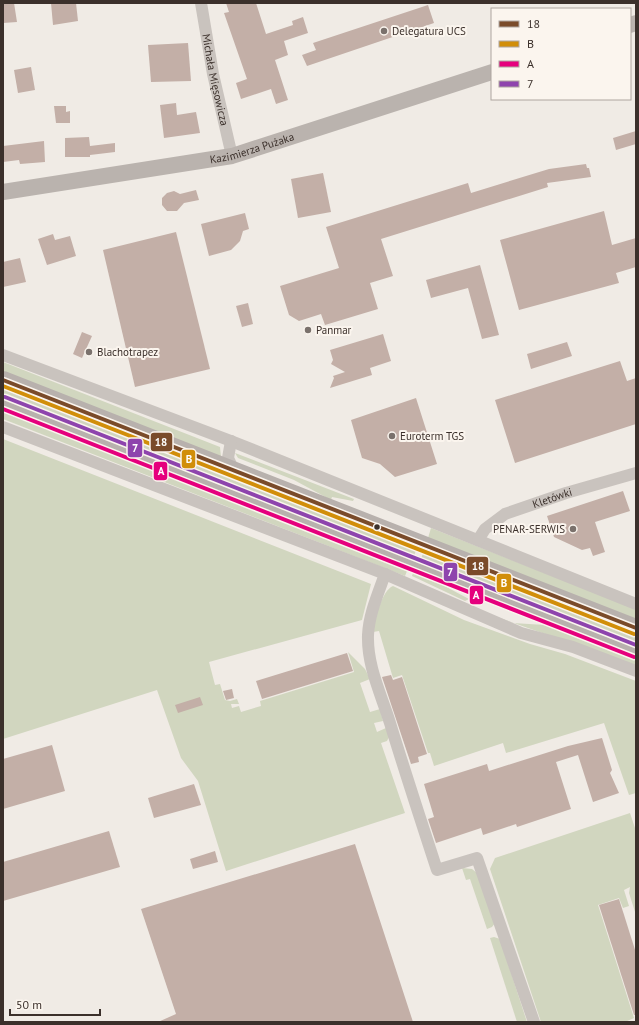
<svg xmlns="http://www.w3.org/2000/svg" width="639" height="1025" font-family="'PT Sans',sans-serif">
  <rect width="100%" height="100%" fill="#f0ebe5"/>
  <g fill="#d1d6bf">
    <polygon points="3,362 220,447 221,457 3,372"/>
    <polygon points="3,389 416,550 414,556 3,395"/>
    <polygon points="3,412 407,571 405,576 3,419"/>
    <polygon points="3,439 371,584 362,620 209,662 215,685 220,684 225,700 230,701 237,699 239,704 231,704 232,708 239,706 241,712 261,706 260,701 354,672 348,652 365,669 370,679 360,683 370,712 380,709 383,721 374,723 377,732 386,728 389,737 387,741 381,743 405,813 226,871 198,781 181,758 157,690 3,739"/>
    <polygon points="235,453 354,499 353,501 332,497 331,500 294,480 238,458"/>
    <polygon points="431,528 636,609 636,619 428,538"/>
    <polygon points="423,553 636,636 636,643 421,559"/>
    <polygon points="413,573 437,582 469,599 465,601 412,576"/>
    <path d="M393,586L464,620L530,644L565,654L636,681V793L629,795L604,723L506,753L503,743L434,766L430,753H428L402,675L393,678L379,631L373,632C374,621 382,590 393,586Z"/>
    <path d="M457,602L513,623L545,625L636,659V666C577,644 516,625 457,602Z"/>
    <polygon points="630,813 636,831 636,915 629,893 630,887 624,890 629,906 623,908 619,898 598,905 634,1018 625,1022 541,1022 490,869 495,858"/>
    <polygon points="462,868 472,869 477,873 495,923 492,927 487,929 470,879 466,880"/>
    <polygon points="494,937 500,939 527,1022 517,1022 490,938"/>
  </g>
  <g fill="#c3afa7">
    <polygon points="3,3 14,3 17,22 3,23"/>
    <polygon points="51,3 76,3 78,21 53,25"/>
    <polygon points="226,3 256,3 266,34 293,25 292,21 303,17 308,33 284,41 288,55 275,60 288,100 276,104 271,89 241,99 236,83 247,79 224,13 229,12"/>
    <polygon points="428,5 434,23 307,66 302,55 316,50 313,43"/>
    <polygon points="188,43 191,81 151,82 148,45"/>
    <polygon points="31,67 35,90 18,93 14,70"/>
    <polygon points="176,103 177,115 196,112 200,133 164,138 160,105"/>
    <polygon points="54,106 66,106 66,112 70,111 70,123 56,123"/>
    <polygon points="636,131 636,144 616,150 613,138"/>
    <polygon points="89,137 90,146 115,143 115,152 90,155 90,157 65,157 65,138"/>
    <polygon points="44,141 45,162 20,164 19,160 3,162 3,146"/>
    <polygon points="586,164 587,168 589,168 591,177 547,183 548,187 381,239 393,276 370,283 378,309 325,325 321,314 299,321 289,315 280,286 339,268 326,227 468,183 471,193 549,169"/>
    <polygon points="323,173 331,212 298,218 291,179"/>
    <polygon points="196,190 199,200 184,203 177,211 167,211 162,205 162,198 167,193 174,191 180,194"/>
    <polygon points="604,211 612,245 636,238 636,267 616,273 619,283 519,310 500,240"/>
    <polygon points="245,213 249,229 243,231 240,241 231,250 209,256 201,224"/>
    <polygon points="176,232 210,369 135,387 103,250"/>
    <polygon points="53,234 55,240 70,236 76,256 47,265 38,239"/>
    <polygon points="20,258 26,282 3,287 3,262"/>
    <polygon points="480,265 499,335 482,339 468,288 431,298 426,280"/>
    <polygon points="248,303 253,324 242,327 236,306"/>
    <polygon points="82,332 92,336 82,358 73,354"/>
    <polygon points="383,334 391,361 370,368 372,375 330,388 334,378 333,376 345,372 331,364 333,360 330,350"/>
    <polygon points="567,342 572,356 531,369 527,354"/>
    <polygon points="620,361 627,381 636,378 636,424 515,463 495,400"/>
    <polygon points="416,398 437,464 395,477 380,464 362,458 351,420"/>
    <polygon points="623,491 630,511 595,522 605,552 593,556 590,548 582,550 554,537 547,516"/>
    <polygon points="347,653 353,671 262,699 256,681"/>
    <polygon points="391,675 393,680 402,677 427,754 418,757 419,762 411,764 382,677"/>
    <polygon points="232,689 234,698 226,700 223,691"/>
    <polygon points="200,697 203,705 178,713 175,705"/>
    <polygon points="602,738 612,770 610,773 619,793 593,802 578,755 556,762 571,809 517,827 516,824 483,835 481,828 436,843 428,819 434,817 424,784 487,764 489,771 568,746"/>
    <polygon points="52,745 65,791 3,809 3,759"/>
    <polygon points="194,784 201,805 154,818 148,798"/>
    <polygon points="109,831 120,867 3,901 3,862"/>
    <polygon points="355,844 413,1022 158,1022 176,1014 141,909"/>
    <polygon points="215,851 218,862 193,869 190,859"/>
    <polygon points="619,899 636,953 636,1015 634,1015 599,905"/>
  </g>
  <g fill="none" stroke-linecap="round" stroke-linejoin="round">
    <g stroke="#c9c3be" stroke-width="12">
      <path id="s1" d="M201,3L213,74L232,156"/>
      <polyline points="3,355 231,441 636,604"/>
      <polyline points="3,427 385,574 521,633 573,647 636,671"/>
      <polyline points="231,441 228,458 234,471"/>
      <path id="s2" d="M478,540L485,529L505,514L566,493L636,473"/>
      <path d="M385,574C378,594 369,614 368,635C367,666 381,694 390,723C405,772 421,821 437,870L477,858L534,1022"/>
    </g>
    <g stroke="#bab3ae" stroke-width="16">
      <polyline points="630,25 636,23"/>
      <path id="s3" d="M3,192L232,156L492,72"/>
    </g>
    <g stroke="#b8b1ad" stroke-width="18">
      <polyline points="3,380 636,628"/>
      <polyline points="3,403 636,651"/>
    </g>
    <defs>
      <polyline id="bus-1" points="3,380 636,628"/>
      <polyline id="bus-2" points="3,386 634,634"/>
      <polyline id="bus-3" points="3,409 634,657"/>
      <polyline id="bus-4" points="5,397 636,645"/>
    </defs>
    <use href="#bus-1" stroke="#fbf5ee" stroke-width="7"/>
    <use href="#bus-2" stroke="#fbf5ee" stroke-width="7"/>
    <use href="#bus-3" stroke="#fbf5ee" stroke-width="7"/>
    <use href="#bus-4" stroke="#fbf5ee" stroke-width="7"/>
    <use href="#bus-1" stroke="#7a4b2a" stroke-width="4"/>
    <use href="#bus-2" stroke="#d18e09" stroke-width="4"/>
    <use href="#bus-3" stroke="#e5007d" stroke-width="4"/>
    <use href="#bus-4" stroke="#8e44ad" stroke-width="4"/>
  </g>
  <g fill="#7a716c" stroke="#fbf5ee" stroke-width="1.5">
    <circle cx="384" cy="31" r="4"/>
    <circle cx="308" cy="330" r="4"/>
    <circle cx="89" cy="352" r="4"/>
    <circle cx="392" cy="436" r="4"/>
    <circle cx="573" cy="529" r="4"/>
  </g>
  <circle fill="#3b302b" stroke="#fbf5ee" stroke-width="1.5" cx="377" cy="527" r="3.5"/>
  <g text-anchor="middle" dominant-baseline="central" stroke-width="4" stroke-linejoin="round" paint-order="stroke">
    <g font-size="11" fill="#3b302b" stroke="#fbf5ee" text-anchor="start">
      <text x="392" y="31">Delegatura UCS</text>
      <text x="316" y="330">Panmar</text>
      <text x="97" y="352">Blachotrapez</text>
      <text x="400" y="436">Euroterm TGS</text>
      <text x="565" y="529" text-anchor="end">PENAR-SERWIS</text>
    </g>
    <g font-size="11" fill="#3b302b" stroke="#fbf5ee">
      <text stroke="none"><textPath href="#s1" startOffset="78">Michała Mięsowicza</textPath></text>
      <text stroke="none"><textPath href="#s3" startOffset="253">Kazimierza Pużaka</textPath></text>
      <text stroke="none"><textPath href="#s2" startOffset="88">Kletówki</textPath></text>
    </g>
  </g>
  <g stroke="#fbf5ee" stroke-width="1.5">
    <rect x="150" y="432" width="23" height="20" rx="4" fill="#7a4b2a"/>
    <rect x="127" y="438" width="16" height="20" rx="4" fill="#8e44ad"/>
    <rect x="181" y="449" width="15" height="20" rx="4" fill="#d18e09"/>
    <rect x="153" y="461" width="15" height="20" rx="4" fill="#e5007d"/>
    <rect x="466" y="556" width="23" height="20" rx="4" fill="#7a4b2a"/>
    <rect x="443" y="562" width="15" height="20" rx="4" fill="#8e44ad"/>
    <rect x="496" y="573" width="16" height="20" rx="4" fill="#d18e09"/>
    <rect x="469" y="585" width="15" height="20" rx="4" fill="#e5007d"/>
  </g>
  <g font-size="11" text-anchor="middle" font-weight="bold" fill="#fff">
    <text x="161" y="446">18</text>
    <text x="135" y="452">7</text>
    <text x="189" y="463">B</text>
    <text x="161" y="475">A</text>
    <text x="478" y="570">18</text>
    <text x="450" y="576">7</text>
    <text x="504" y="587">B</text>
    <text x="476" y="599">A</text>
  </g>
  <rect width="639" height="1025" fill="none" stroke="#3b302b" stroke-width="8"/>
  <rect x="491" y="8" width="140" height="92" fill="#fbf5ee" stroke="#aea6a0"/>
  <rect x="499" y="21" width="20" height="6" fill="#7a4b2a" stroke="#aea6a0"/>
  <text x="527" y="28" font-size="12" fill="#3b302b">18</text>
  <rect x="499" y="41" width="20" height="6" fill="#d18e09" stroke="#aea6a0"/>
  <text x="527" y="48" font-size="12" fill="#3b302b">B</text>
  <rect x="499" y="61" width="20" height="6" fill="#e5007d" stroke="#aea6a0"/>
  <text x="527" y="68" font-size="12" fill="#3b302b">A</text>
  <rect x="499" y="81" width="20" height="6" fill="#8e44ad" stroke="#aea6a0"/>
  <text x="527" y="88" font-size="12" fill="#3b302b">7</text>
  <path d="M10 1009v6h90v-6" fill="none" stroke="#3b302b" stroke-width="2"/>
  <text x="16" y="1009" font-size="12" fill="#3b302b" stroke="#fbf5ee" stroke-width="3" paint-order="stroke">50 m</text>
</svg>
